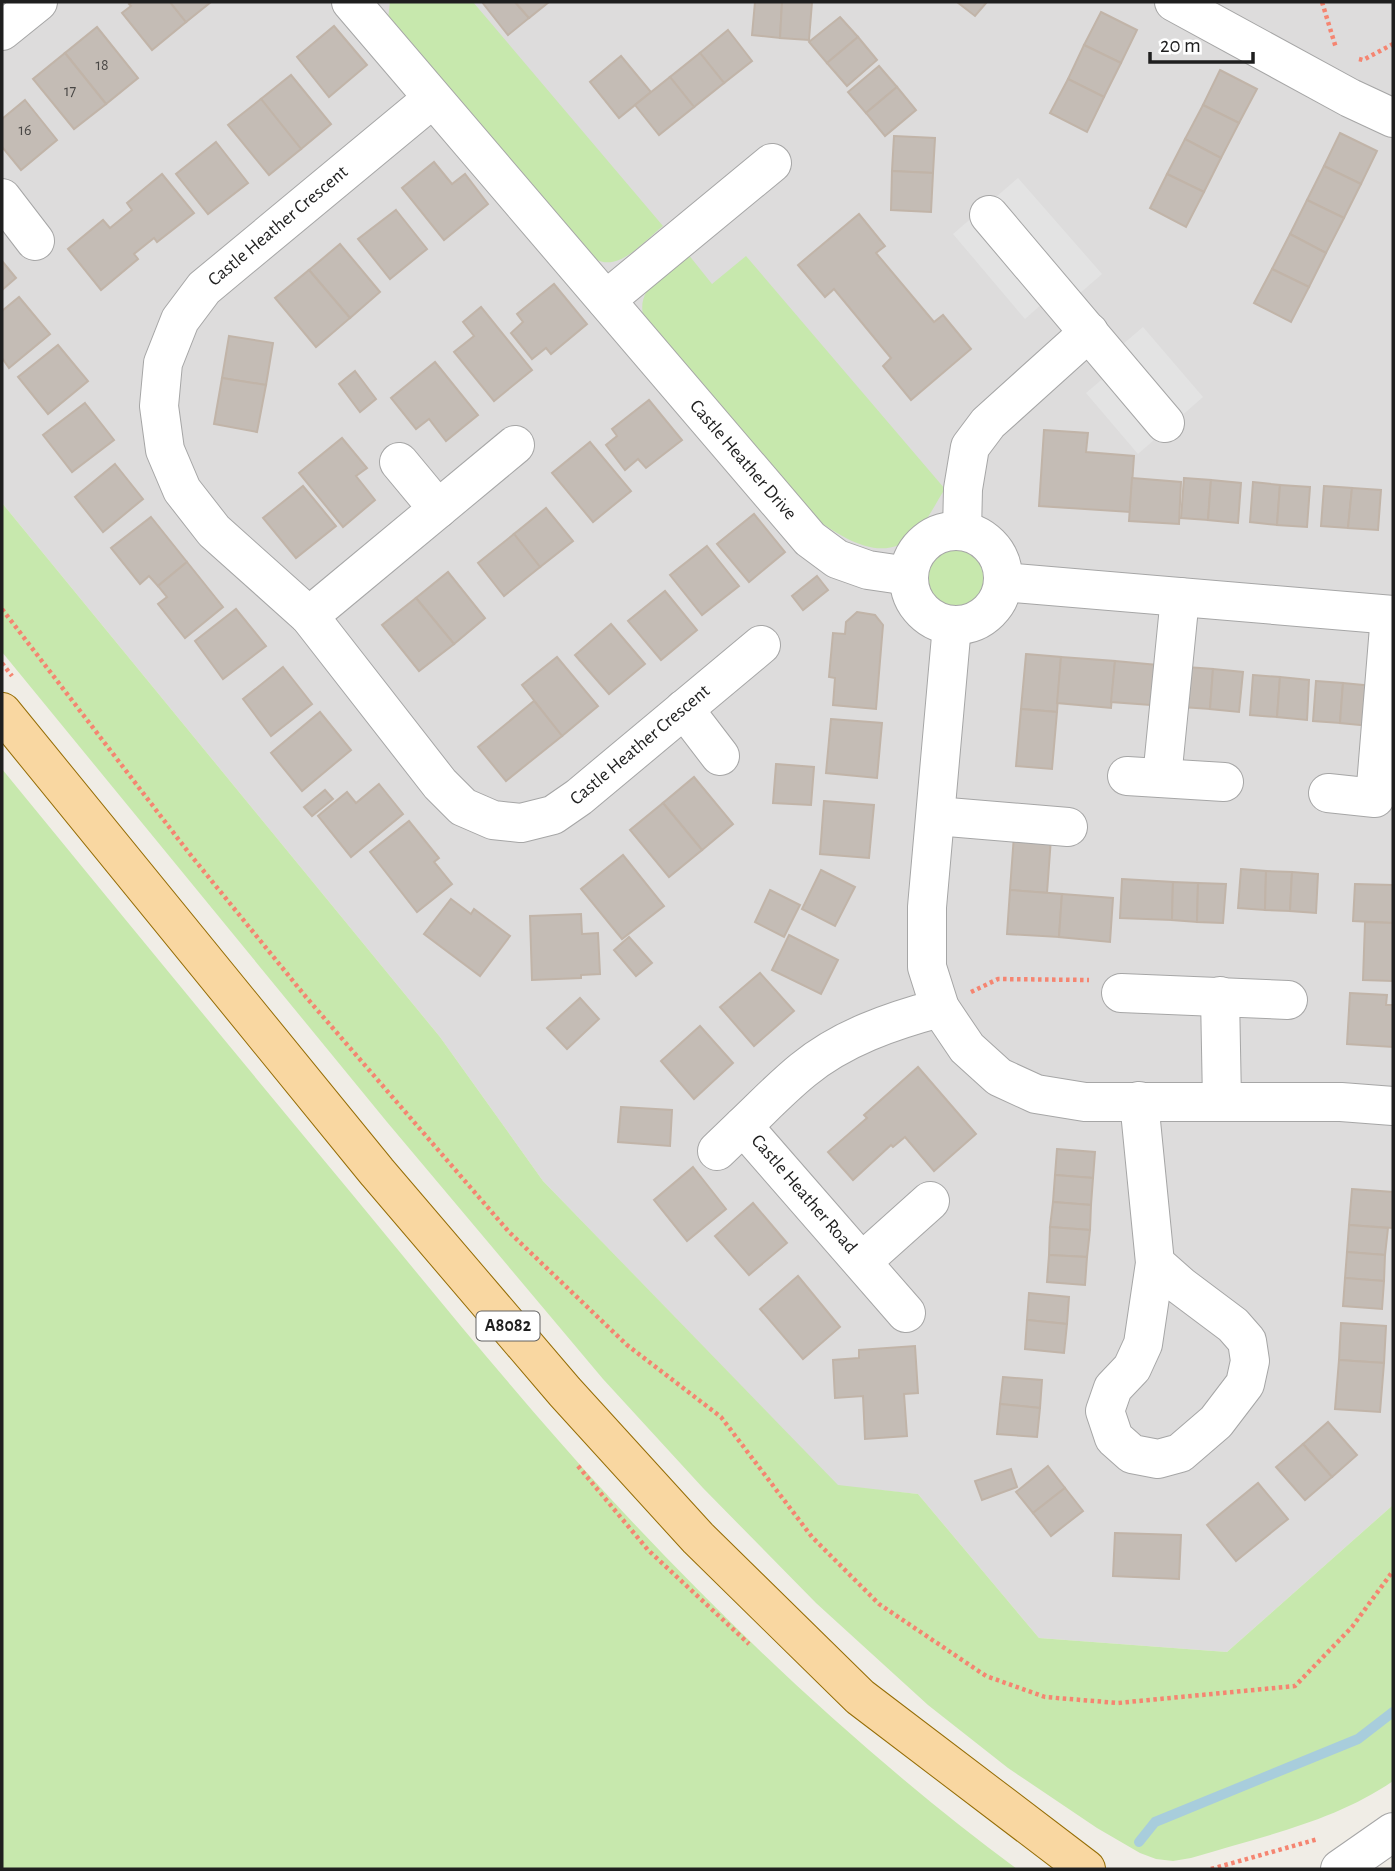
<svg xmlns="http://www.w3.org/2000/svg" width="1395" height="1871" font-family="'Alegreya Sans',sans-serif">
  <rect width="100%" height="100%" fill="#f0ede6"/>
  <polygon fill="#dddcdc" points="2,2 1393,2 1393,1505 1227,1652 1039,1638 918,1494 838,1486 543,1181 440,1037 2,503"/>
  <g fill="#c7e8ad">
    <path d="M390,2H473L663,226C645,240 621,271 597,260L388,19Z"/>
    <path d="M688,254L712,284L746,256L945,489C935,504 927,522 915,534C884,565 845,539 817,520L643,315C637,286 668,271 688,254Z"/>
    <path d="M2,503L440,1037L543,1181L838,1485L918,1494L1039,1638L1227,1652L1393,1505V1781C1334,1822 1259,1837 1191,1858L1173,1861L1156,1859L1140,1853L1097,1828L1008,1768L928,1705L816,1603L703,1488L603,1379L387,1122L2,652Z"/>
    <circle cx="955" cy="581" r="31"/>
    <path d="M2,769C118,911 235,1053 352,1194C437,1297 521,1401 611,1499C735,1633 870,1760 1017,1869H2Z"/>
  </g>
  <polygon fill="#e3e3e3" points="1018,178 1102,274 1079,294 1122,345 1143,327 1203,397 1138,454 1086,393 1106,376 1043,303 1025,319 953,234"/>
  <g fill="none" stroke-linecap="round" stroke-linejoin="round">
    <polyline stroke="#a8cddc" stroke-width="10" points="1139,1842 1155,1822 1358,1739 1393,1712"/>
  </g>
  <g fill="#c4bcb5" stroke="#c1b4a8" stroke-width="2">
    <polygon points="132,2 170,2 186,22 152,50 122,13 131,6 129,4"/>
    <polygon points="170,2 211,2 186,22"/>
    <polygon points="482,2 515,2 529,18 508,35"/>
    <polygon points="515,2 549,2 529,18"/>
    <polygon points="755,2 782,2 780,38 752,35"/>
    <polygon points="782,2 812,2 809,40 780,38"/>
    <polygon points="957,2 987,2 975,16"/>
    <polygon points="1101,12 1137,30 1121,63 1084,45"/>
    <polygon points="840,17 858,37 827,63 809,42"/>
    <polygon points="334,26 367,65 329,97 297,57"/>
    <polygon points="97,27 138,78 106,104 65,53"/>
    <polygon points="728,30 752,61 724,83 700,53"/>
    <polygon points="858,37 877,60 847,86 827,63"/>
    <polygon points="1084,45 1121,63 1104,97 1068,79"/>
    <polygon points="65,53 106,104 74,129 33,79"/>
    <polygon points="700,53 724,83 694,107 670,77"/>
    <polygon points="621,56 651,92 619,118 590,82"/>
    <polygon points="879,66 897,87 866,113 848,92"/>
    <polygon points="1220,70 1257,89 1239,123 1203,105"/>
    <polygon points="291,75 331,124 301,149 261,99"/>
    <polygon points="670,77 694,107 659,135 635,105"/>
    <polygon points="1068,79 1104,97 1087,132 1050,113"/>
    <polygon points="897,87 916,110 885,136 866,113"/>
    <polygon points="261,99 301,149 269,175 228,125"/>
    <polygon points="25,100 57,140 21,170 2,147 2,119"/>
    <polygon points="1203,105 1239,123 1221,158 1185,139"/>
    <polygon points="1340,133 1377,151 1361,184 1324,166"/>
    <polygon points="894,136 935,138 933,173 892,171"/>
    <polygon points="1185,139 1221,158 1204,192 1167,174"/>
    <polygon points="216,142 248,183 208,214 176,174"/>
    <polygon points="434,162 452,184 465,174 488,204 444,240 402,188"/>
    <polygon points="1324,166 1361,184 1344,218 1307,200"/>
    <polygon points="892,171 933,173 931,212 891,210"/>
    <polygon points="162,174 194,213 157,242 154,238 134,254 138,259 101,290 68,249 103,220 110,228 132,210 127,203"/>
    <polygon points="1167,174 1204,192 1186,227 1150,208"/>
    <polygon points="1307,200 1344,218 1326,253 1290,234"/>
    <polygon points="396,210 427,249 390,279 358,239"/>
    <polygon points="859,214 885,246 876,253 934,322 943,315 971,349 911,400 883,366 891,358 834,289 825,297 798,265"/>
    <polygon points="1290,234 1326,253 1309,287 1272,269"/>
    <polygon points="340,244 380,292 350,318 309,270"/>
    <polygon points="2,261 16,278 2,290"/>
    <polygon points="1272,269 1309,287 1291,322 1254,303"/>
    <polygon points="309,270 350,318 316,347 275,298"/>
    <polygon points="554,284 587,324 551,354 546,348 532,359 511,333 523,322 517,314"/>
    <polygon points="19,297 50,334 9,368 2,358 2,311"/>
    <polygon points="481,307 532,370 494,401 454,352 474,336 463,322"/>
    <polygon points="229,336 273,343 266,385 222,378"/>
    <polygon points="58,345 88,381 48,414 18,377"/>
    <polygon points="435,362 478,415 446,441 429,419 416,429 391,398"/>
    <polygon points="355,371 376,399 360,412 339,384"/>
    <polygon points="222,378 266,385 257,432 214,424"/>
    <polygon points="649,400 682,440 646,468 638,459 625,470 606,445 617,436 612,429"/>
    <polygon points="85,403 114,440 72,472 43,435"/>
    <polygon points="1044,430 1088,433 1086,452 1134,456 1130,512 1039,506"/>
    <polygon points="342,438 367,468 356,476 375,500 343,527 299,473"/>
    <polygon points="590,442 631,491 593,522 552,473"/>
    <polygon points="115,464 143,499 103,532 75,497"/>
    <polygon points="1132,478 1181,482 1179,524 1129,521"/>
    <polygon points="1184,478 1211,480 1208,520 1181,518"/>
    <polygon points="1211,480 1241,483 1238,523 1208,520"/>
    <polygon points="1253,482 1280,485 1277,525 1250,522"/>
    <polygon points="1280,485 1310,487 1307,527 1277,525"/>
    <polygon points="303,486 336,526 296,558 263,518"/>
    <polygon points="1324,486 1352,488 1348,528 1321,526"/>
    <polygon points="1352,488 1381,490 1378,530 1348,528"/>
    <polygon points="546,508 573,541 540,567 514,534"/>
    <polygon points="754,514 785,552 749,582 717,544"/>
    <polygon points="151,517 187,562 158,586 149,576 140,584 111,548"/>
    <polygon points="514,534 540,567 504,596 478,563"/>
    <polygon points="707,546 739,586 702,615 670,575"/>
    <polygon points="187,562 223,607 185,638 158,604 167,597 158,586"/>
    <polygon points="448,572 485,618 454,644 416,598"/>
    <polygon points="817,576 828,590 803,610 792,596"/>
    <polygon points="665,591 697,630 661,660 628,621"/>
    <polygon points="416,598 454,644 419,671 382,625"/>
    <polygon points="236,609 266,646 223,679 195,641"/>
    <polygon points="857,612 875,615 883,625 876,709 833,705 835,678 829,677 833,633 845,634 846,622"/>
    <polygon points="611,624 645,664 609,694 575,655"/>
    <polygon points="1026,654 1061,657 1057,712 1021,709"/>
    <polygon points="557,657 598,706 562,736 522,685"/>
    <polygon points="1061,657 1115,661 1111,708 1057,703"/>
    <polygon points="1115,661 1168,666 1164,706 1111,702"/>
    <polygon points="283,667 312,704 271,736 243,699"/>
    <polygon points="1186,667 1213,669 1210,709 1182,707"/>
    <polygon points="1213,669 1243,672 1239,712 1210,709"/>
    <polygon points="1253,675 1280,677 1277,717 1250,715"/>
    <polygon points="1280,677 1309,680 1307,720 1277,717"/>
    <polygon points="1316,681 1343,683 1340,723 1313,721"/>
    <polygon points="1343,683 1373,686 1370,726 1340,723"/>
    <polygon points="534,701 562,736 506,781 478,747"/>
    <polygon points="1021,709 1057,712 1052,769 1016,766"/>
    <polygon points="320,712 351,750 302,791 271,753"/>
    <polygon points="831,719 882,723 877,778 826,773"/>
    <polygon points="776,764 814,767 811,805 773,803"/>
    <polygon points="694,777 733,824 702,850 663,803"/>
    <polygon points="379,784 403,814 351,857 318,816 347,792 356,803"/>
    <polygon points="325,790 333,799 312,816 304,807"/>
    <polygon points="824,801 874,805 869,858 820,854"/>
    <polygon points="663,803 702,850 669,877 630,830"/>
    <polygon points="409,821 439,858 434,862 452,884 417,912 370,852"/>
    <polygon points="1014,835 1051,838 1047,893 1010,890"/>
    <polygon points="623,855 664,906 622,939 581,889"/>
    <polygon points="1241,869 1266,871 1265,910 1238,908"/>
    <polygon points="821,870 855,887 835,926 802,909"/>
    <polygon points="1266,871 1292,872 1290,911 1265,910"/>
    <polygon points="1292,872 1318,874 1316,913 1290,911"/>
    <polygon points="1122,879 1173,882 1172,920 1120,918"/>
    <polygon points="1173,882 1198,883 1197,922 1172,920"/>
    <polygon points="1198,883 1226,884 1223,923 1197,922"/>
    <polygon points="1355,884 1393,885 1393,923 1353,921"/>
    <polygon points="770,890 800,905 784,937 755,922"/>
    <polygon points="1010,890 1062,894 1059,937 1007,934"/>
    <polygon points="1062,894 1113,898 1110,942 1059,937"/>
    <polygon points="451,899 471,914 474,909 510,936 480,976 424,934"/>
    <polygon points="581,914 582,934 598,933 600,974 581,975 581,978 532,980 530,916"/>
    <polygon points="1365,922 1393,923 1393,981 1363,980"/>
    <polygon points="789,935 838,960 821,994 772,970"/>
    <polygon points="629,937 652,963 636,976 614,950"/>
    <polygon points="760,973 794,1011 754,1046 720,1007"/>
    <polygon points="1350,993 1387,995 1386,1005 1393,1005 1393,1047 1347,1044"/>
    <polygon points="580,998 599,1019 567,1049 547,1028"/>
    <polygon points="700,1026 733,1063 694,1099 661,1061"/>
    <polygon points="918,1067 976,1134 934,1171 905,1137 893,1147 891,1145 853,1180 828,1152 867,1118 864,1115"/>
    <polygon points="621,1107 672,1110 670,1146 618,1142"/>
    <polygon points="1057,1149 1095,1152 1093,1178 1055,1175"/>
    <polygon points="693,1167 726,1209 687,1241 654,1200"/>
    <polygon points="1055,1175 1093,1178 1091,1205 1053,1202"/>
    <polygon points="1352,1189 1393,1192 1393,1228 1349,1225"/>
    <polygon points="1053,1202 1091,1205 1090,1230 1050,1227"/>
    <polygon points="753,1203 787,1243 749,1275 715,1236"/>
    <polygon points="1349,1225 1388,1228 1385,1255 1347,1252"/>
    <polygon points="1050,1227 1090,1230 1087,1257 1049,1255"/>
    <polygon points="1347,1252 1385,1255 1384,1281 1345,1278"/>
    <polygon points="1049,1255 1087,1257 1085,1285 1047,1282"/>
    <polygon points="798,1276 840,1327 803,1359 760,1309"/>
    <polygon points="1345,1278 1384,1281 1382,1309 1343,1306"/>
    <polygon points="1029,1293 1069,1297 1067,1324 1027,1320"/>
    <polygon points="1027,1320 1067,1324 1064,1353 1025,1349"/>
    <polygon points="1341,1323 1386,1326 1384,1363 1339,1360"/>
    <polygon points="915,1346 918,1393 904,1394 907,1436 865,1439 863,1396 835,1398 833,1360 859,1358 859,1350"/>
    <polygon points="1339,1360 1384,1363 1380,1412 1335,1409"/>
    <polygon points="1003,1377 1042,1380 1040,1408 1000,1404"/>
    <polygon points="1000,1404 1040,1408 1037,1437 997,1434"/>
    <polygon points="1328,1422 1357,1455 1332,1477 1303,1444"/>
    <polygon points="1303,1444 1332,1477 1305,1500 1276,1467"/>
    <polygon points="1048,1466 1065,1488 1033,1513 1016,1492"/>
    <polygon points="1011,1469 1017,1487 982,1500 975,1481"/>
    <polygon points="1258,1483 1288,1519 1236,1561 1207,1525"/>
    <polygon points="1065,1488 1083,1511 1051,1536 1033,1513"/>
    <polygon points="1115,1533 1181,1535 1179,1579 1113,1576"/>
  </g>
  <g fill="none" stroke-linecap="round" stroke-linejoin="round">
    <defs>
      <g id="minor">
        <polyline points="351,2 810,539 837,559 868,570 909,576"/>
        <polyline points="1174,2 1350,98 1393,118"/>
        <polyline points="2,31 38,2"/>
        <polyline points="432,99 204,288 180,320 163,363 159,406 165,450 182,490 214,531 309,616 440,784 463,807 493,820 521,823 553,815 579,797 761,645"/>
        <polyline points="2,198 35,241"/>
        <polyline points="989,215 1165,423"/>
        <polyline points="606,300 772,163"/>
        <polyline points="399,462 438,509"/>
        <polyline points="962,531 963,489 970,447 988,423 1089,332"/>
        <circle cx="956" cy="578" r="47"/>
        <polyline points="1003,582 1393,615"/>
        <polyline points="309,616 515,445"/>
        <polyline points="952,625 927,907 927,967 940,1008 967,1048 999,1077 1036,1094 1085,1102 1341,1102 1393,1106"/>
        <polyline points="684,709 720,756"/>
        <polyline points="1127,776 1224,782"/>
        <polyline points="1162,778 1180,597"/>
        <polyline points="1328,793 1375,798 1390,615"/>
        <polyline points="936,816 1068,827"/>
        <polyline points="1121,993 1288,1000"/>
        <polyline points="1220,996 1222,1101"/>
        <polyline points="1139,1101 1155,1263 1181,1286 1233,1325 1247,1341 1250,1361 1245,1384 1216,1422 1180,1453 1158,1459 1132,1454 1114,1438 1105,1411 1113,1388 1132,1368 1143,1344 1155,1263"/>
        <polyline points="717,1151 743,1126"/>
        <polyline points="863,1261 930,1201"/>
        <path d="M906,1313L743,1126C763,1107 782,1087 803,1070C842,1038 891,1021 940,1008"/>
        <polyline points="1340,1869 1393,1832"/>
      </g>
      <polyline id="major" points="2,712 377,1172 565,1392 698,1538 860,1697 1086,1869"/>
    </defs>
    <use href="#minor" stroke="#a6a6a6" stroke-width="40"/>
    <use href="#major" stroke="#956d05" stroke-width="40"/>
    <g stroke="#f58571" stroke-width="4.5" stroke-dasharray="3.5 3.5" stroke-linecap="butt">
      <polyline points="1322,2 1336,48"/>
      <polyline points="1359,59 1363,60 1393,44"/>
      <polyline points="2,609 189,853 306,997 509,1232 627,1345 721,1417 812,1537 879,1604 986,1676 1045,1697 1118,1703 1295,1686 1352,1627 1393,1571"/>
      <polyline points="2,663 12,676"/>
      <polyline points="971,992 998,979 1089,980"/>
      <polyline points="578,1466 648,1550 749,1644"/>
      <polyline points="1211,1869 1318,1839"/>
    </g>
    <use href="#minor" stroke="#fff" stroke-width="38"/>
    <use href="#major" stroke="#f9d7a1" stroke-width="38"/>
  </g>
  <g text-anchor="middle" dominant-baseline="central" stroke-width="7" stroke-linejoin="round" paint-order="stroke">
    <g font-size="16" fill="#484644">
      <text x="102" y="65">18</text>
      <text x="70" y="91">17</text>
      <text x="25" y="130">16</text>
    </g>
    <rect fill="#fff" stroke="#626262" stroke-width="2" x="476.5" y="1311.5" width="63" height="29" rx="5"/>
    <g font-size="18" font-weight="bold" fill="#1f1f1f">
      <text x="508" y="1326">A8082</text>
    </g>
    <g font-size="19" fill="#1f1f1f" stroke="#fff">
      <text transform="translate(278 226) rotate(-40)">Castle Heather Crescent</text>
      <text transform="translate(743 460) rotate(49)">Castle Heather Drive</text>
      <text transform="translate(640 745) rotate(-40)">Castle Heather Crescent</text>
      <text transform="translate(804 1194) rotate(49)">Castle Heather Road</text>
    </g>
  </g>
  <rect width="1395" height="1871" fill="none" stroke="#1f1f1f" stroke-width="7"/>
  <path d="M1150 52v10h103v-10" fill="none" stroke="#1f1f1f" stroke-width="3.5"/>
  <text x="1160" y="52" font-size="21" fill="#1f1f1f" stroke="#ffffff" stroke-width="5" paint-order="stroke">20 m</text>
</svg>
